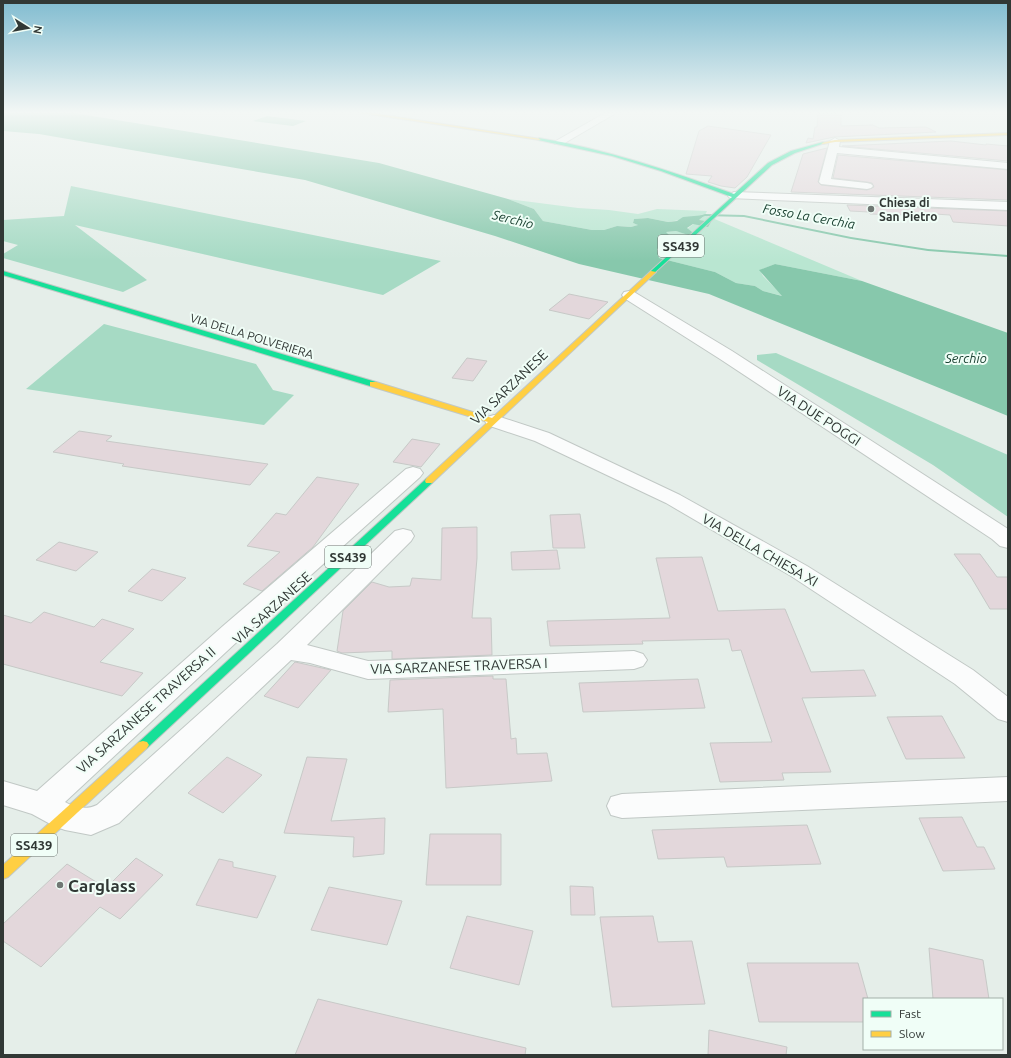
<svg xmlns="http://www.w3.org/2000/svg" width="1011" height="1058" font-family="Ubuntu,sans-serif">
  <rect width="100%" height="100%" fill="#e5eee9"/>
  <polygon fill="#b9e6d1" points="508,199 578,208 609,210 638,214 657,209 707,211 705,215 862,281 775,264 760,270 763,276 783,296 763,291 755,286 736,283 715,272 659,258 657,250 664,246 678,246 677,243 665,232 676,231 693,236 687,229 704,216 668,222 648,218 634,219 633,223 639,225 631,227 617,226 604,230 592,230 543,221 534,209"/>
  <g fill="#a6dac4">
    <polygon points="71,186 441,261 383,295 75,225 147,280 123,292 3,258 3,254 18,245 3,241 3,220 64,216"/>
    <polygon points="104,324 256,364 273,390 294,395 264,425 26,389"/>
    <polygon points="776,353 1008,455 1008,517 933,465 757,360 757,355"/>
  </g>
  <g fill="#87c8ac">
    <polygon points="3,113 74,113 379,163 508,199 534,209 543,221 592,230 604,230 617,226 631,227 638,225 633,223 634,219 648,218 668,222 677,221 683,217 705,215 699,220 711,222 708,227 693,224 687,228 692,232 694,237 676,231 666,232 677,243 678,246 664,246 657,249 659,258 715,272 736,283 755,286 763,291 782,296 759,270 775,264 862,281 1008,333 1008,416 709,294 579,264 495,236 305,180 39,134 3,131"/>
    <polygon points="267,116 306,121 293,126 253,121"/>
  </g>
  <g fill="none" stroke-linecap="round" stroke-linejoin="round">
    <polygon fill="#87c8ac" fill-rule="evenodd" points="705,214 744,215 851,237 928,249 1008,255 1008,257 928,251 851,239 744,217 705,216 696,219 694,218"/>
  </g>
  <g fill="#e3d7db" stroke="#c7c9c7">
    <polygon points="818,113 841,114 841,126 873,125 879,128 926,127 936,132 834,137 806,143 808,138 813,139 815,127 817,127"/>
    <polygon points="708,126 771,135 747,177 735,188 721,186 708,182 712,176 686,174 699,131"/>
    <polygon points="951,141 986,145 986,144 1008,146 1008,161 842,146"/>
    <polygon points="827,148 818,182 821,185 867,190 874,187 872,183 867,182 833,178 838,155 1008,170 1008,200 791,192 803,154"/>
    <polygon points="847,205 1008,211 1008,226 953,222 950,215 904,212 905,215 870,214 869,212 850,211"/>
    <polygon points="569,294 608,302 589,319 549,310"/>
    <polygon points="467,358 487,361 473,381 452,378"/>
    <polygon points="79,431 112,436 106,441 268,464 250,485 122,466 124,464 53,452"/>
    <polygon points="412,439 440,444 421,467 393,462"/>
    <polygon points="317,477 359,484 313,547 262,591 243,584 280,552 247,546 276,513 286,515"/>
    <polygon points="580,514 585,548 553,548 550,515"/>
    <polygon points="477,527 477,558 472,618 491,618 492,655 392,659 392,651 342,653 337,651 343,611 372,582 389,587 410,586 412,578 441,580 442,528"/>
    <polygon points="59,542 98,552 76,571 36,560"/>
    <polygon points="557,550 560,569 512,570 511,552"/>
    <polygon points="954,554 980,554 997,577 1008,577 1008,609 990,609 971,577"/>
    <polygon points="702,557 718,611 785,609 811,672 864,670 876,696 802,698 831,772 782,773 784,780 720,782 710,743 772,742 741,650 732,651 729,639 642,641 643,644 550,646 547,621 670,618 656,558"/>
    <polygon points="152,569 186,578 162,601 128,591"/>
    <polygon points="44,612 94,627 102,619 134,629 100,662 143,673 122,696 3,664 3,615 31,623"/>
    <polygon points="295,662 331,670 298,708 264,696"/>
    <polygon points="493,676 493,679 506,679 511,739 516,738 517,754 547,753 552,781 446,788 443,709 388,712 390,680"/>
    <polygon points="698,679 705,708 583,712 579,683"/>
    <polygon points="942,716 965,758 906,759 887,717"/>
    <polygon points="227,757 262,775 223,813 188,793"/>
    <polygon points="307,757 347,759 331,821 385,818 384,854 353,857 354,837 284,833"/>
    <polygon points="962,817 977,847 984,847 995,869 943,871 919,818"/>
    <polygon points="807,825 821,864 727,867 724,857 658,859 652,830"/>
    <polygon points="430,834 501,834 501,885 426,885"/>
    <polygon points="136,858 163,875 120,919 100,907 41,967 3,941 3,924 67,864 106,888"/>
    <polygon points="219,859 233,862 233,867 276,876 257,918 196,905"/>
    <polygon points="570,886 593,887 595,915 571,915"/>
    <polygon points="329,887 402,901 387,945 311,930"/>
    <polygon points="467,916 533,931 519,985 450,968"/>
    <polygon points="653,916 658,942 692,941 705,1004 612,1007 600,917"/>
    <polygon points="929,948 983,960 989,999 933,999"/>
    <polygon points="747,963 858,963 868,999 864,999 864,1022 759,1022"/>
    <polygon points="318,999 526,1048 525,1055 295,1055"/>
    <polygon points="709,1030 787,1047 786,1055 708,1055"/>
  </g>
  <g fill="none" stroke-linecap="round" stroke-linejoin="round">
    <defs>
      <g id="street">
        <polygon points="605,113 616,113 563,144 555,144 554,142"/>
        <polygon points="835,138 840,141 839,147 1008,163 1008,169 837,153 831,179 867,183 871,184 873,186 871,188 867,189 821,184 819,182 830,141"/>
        <polygon points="734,192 1008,202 1008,210 730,198 728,196 730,194"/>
        <polygon points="629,291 634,292 732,351 1008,529 1008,548 1000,546 992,539 720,359 624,298 622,295 624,292"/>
        <polygon points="494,415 549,433 680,495 807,566 973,670 1008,697 1008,722 998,719 955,684 791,576 666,503 535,441 487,425 485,421 487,417"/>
        <path d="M413,467L420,469L423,473L420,477L241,638L65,802C75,808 87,810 97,805L277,644L395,531L403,529L411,531L414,536L411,541L307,645L368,661L634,651L643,654L647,660L643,666L634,669L368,679L310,663L291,660L119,823L91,835L65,830L54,826L32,814L3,805V781L37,791L223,626L406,469Z"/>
        <polygon points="1008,777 1008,801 622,818 611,815 607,806 611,797 622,794"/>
      </g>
      <g id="fast">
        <path d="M539,138C606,149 670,171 734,194L768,163L791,151L823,142L825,143L795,153L772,165L653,274L651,273V271L732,197L661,171L612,156L538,140Z"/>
        <polygon points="3,271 376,382 377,384 376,386 370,386 3,275"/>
        <polygon points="429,478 432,479 433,481 432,483 147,748 143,749 139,748 137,745 139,742 426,479"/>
      </g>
      <g id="slow">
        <polygon points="361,113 372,113 541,139 539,140"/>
        <polygon points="1008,133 1008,135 835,142 823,144 821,143 835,140"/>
        <polygon points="651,271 656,272 432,483 426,483 425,481 426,479 488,422 370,386 370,382 376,382 492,418"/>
        <polygon points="143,741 147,742 149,745 147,748 8,877 3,879 3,865 139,742"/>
      </g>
    </defs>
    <use href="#street" stroke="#c1c8c5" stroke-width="2"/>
    <use href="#fast" stroke="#c1c8c5" stroke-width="2"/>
    <use href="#slow" stroke="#c1c8c5" stroke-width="2"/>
    <use href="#street" fill="#fbfcfc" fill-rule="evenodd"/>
    <use href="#fast" fill="#16e098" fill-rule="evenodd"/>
    <use href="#slow" fill="#ffcf43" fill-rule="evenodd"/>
  </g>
  <linearGradient id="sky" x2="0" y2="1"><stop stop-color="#81bcd0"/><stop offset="0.43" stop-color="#f3f7f5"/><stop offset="1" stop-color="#f3f7f5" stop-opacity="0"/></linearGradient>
  <rect width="1011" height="261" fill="url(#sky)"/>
  <g fill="#707874" stroke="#f0fef7" stroke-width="1.5">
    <circle cx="871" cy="209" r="4"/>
    <circle cx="60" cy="885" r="4"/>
  </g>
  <g text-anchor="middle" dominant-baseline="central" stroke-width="4" stroke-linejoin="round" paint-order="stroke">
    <g font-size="12" font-weight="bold" fill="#313835" stroke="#f0fef7" text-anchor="start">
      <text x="879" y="202">Chiesa di<tspan x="879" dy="14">San Pietro</tspan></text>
    </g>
    <g font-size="12" fill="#313835" stroke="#f0fef7">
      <text transform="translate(252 336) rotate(17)">VIA DELLA POLVERIERA</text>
    </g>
    <g font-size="13" font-style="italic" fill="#1a4131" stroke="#f0fef7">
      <text transform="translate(809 216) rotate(10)">Fosso La Cerchia</text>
      <text transform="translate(513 219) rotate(14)">Serchio</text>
      <text x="966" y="358">Serchio</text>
    </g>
    <g fill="#f0fef7" stroke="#6a736f" stroke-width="1">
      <rect x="658" y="235" width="46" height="22" rx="3"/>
      <rect x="325" y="546" width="46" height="22" rx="3"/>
      <rect x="11" y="834" width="46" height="22" rx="3"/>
    </g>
    <g font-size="13" font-weight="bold" fill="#313835">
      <text x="681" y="246">SS439</text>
      <text x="348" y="557">SS439</text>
      <text x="34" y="845">SS439</text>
    </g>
    <g font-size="14" fill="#313835" stroke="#f0fef7">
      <text transform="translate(509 387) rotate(-44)">VIA SARZANESE</text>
      <text transform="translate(819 416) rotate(33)">VIA DUE POGGI</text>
      <text transform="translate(760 550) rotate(30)">VIA DELLA CHIESA XI</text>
      <text transform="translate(272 608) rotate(-42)">VIA SARZANESE</text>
      <text transform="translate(459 666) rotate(-2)">VIA SARZANESE TRAVERSA I</text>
      <text transform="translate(146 710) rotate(-42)">VIA SARZANESE TRAVERSA II</text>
    </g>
    <g font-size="17" font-weight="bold" fill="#313835" stroke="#f0fef7" text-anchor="start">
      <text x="68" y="885">Carglass</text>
    </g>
  </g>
  <rect width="1011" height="1058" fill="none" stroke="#313835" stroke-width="8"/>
  <rect x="863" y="998" width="140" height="52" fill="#f0fef7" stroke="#a4afa9"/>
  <rect x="871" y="1011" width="20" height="6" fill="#16e098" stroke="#a4afa9"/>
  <text x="899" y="1018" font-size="12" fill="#313835">Fast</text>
  <rect x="871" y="1031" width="20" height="6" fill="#ffcf43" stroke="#a4afa9"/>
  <text x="899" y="1038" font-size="12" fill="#313835">Slow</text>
  <g transform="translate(28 28) rotate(101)" stroke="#f0fef7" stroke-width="3" paint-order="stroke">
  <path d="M0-3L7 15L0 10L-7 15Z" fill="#313835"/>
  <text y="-6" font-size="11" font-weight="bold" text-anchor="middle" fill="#313835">N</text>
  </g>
</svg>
